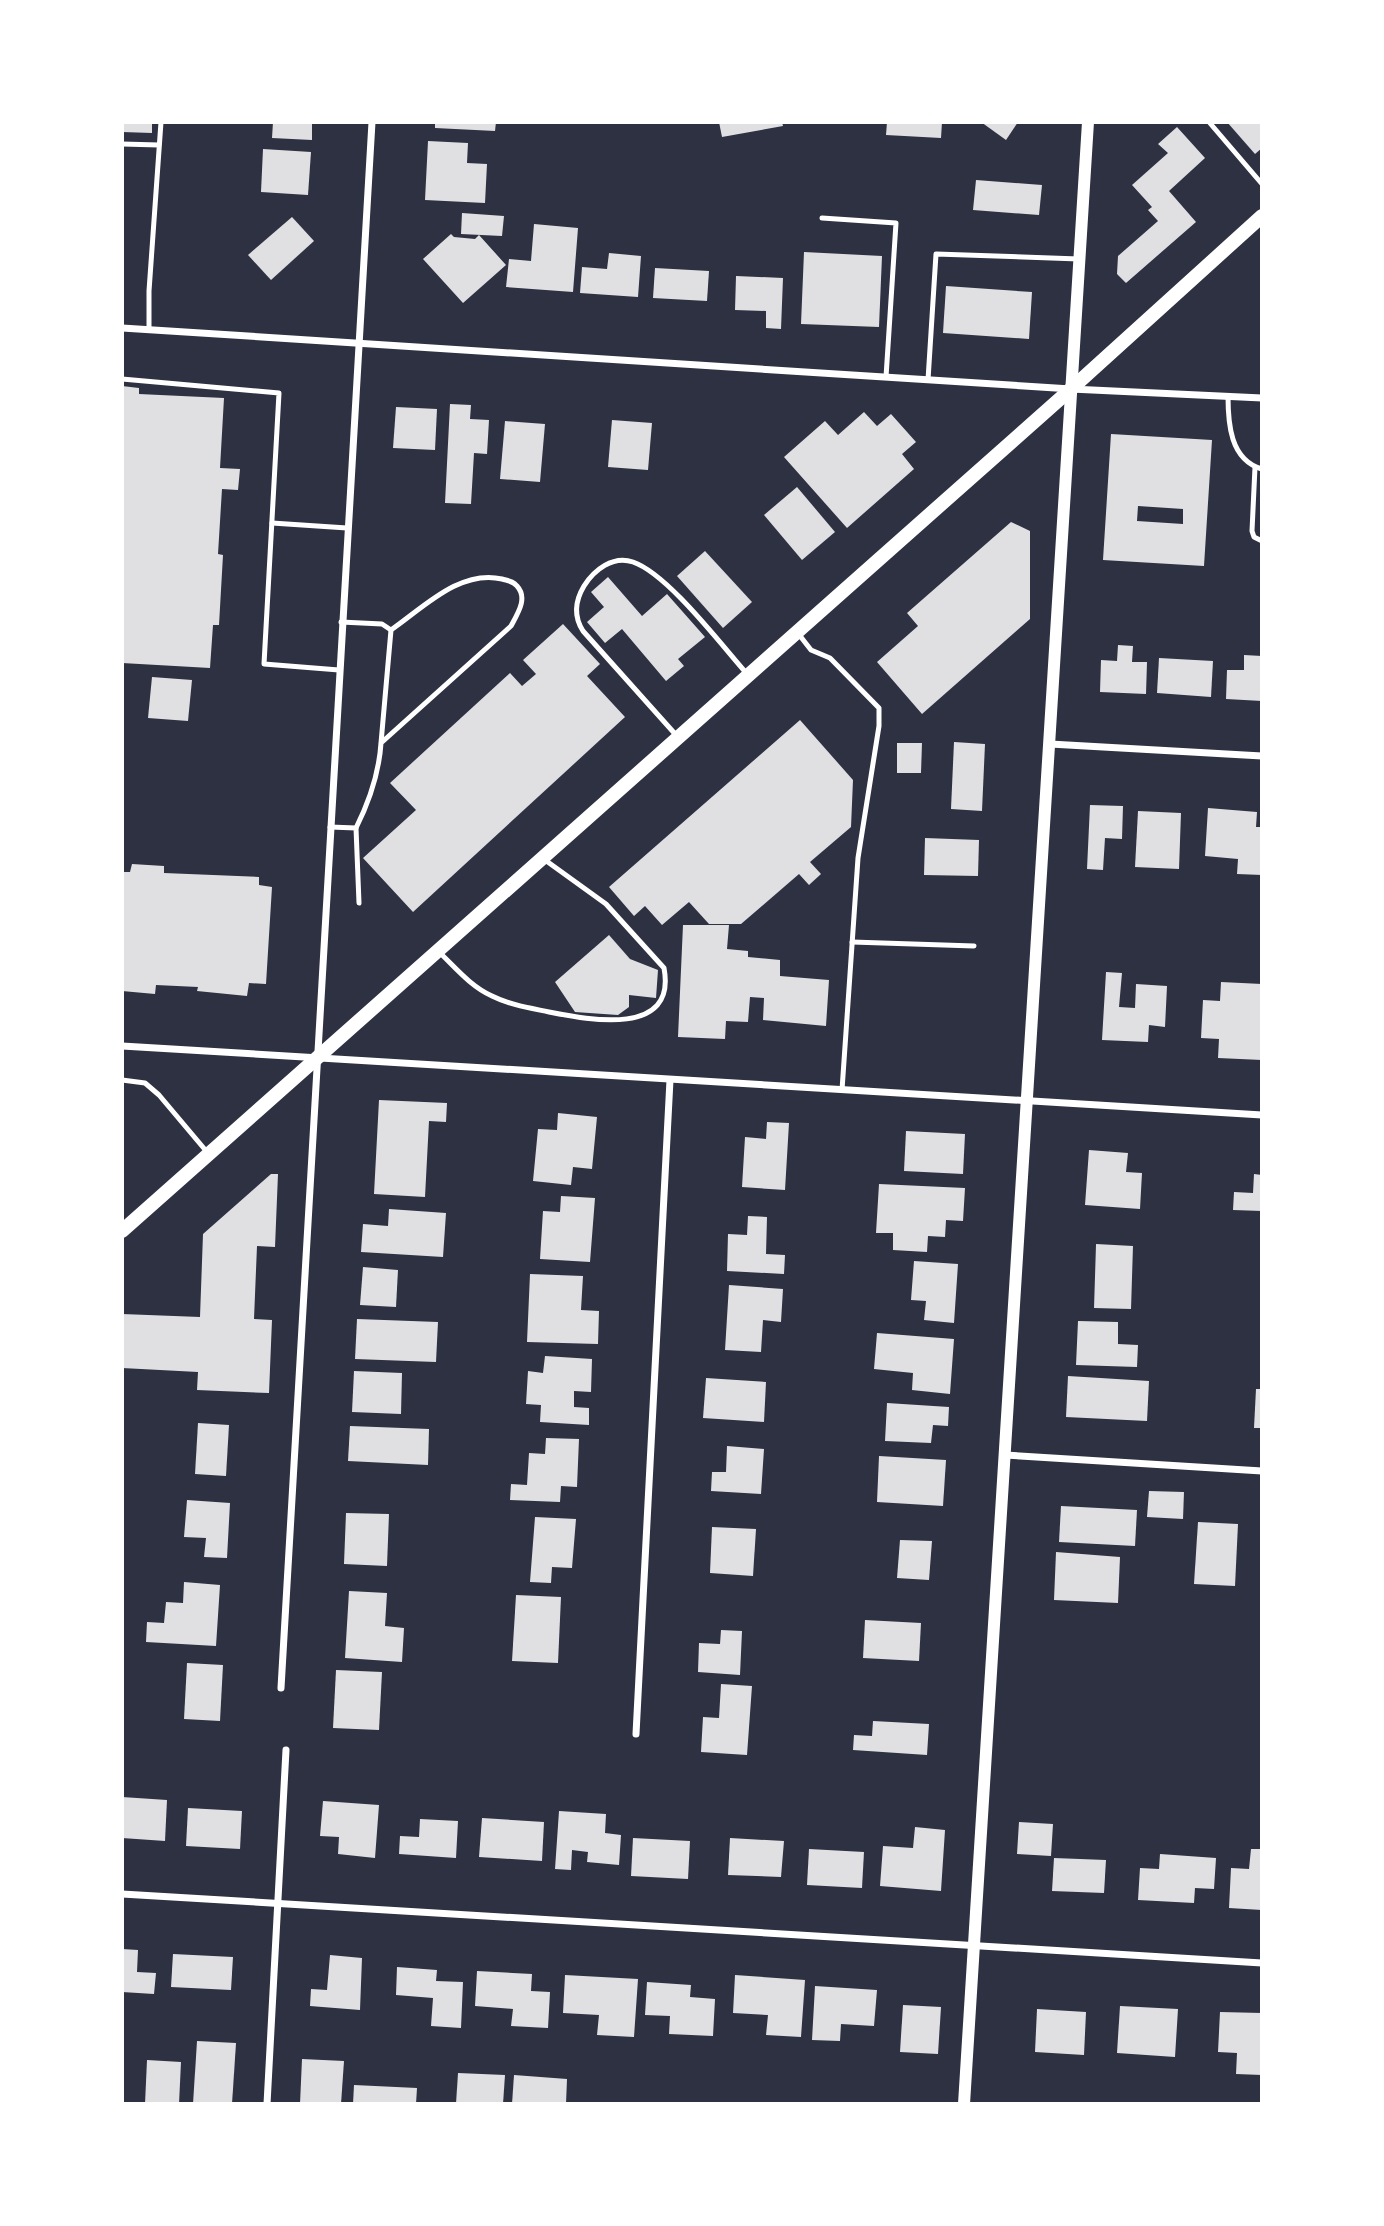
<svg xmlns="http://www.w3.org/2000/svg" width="1384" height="2226" font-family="'Space Grotesk',sans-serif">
  <rect width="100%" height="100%" fill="#2d3142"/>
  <g fill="#e0e0e3" fill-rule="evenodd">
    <polygon points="122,122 152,122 152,133 122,132"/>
    <polygon points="273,122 312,122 312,140 272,138"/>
    <polygon points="435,122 496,122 495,131 435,128"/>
    <polygon points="719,122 782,122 783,126 722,137"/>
    <polygon points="887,122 942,122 941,138 886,135"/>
    <polygon points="981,122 1018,122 1006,140"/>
    <polygon points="1227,122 1262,122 1262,148 1255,154"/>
    <polygon points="1177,127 1205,158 1169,191 1196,222 1126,283 1117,274 1118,256 1158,221 1148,210 1152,207 1132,185 1168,153 1158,144"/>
    <polygon points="428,141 468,143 467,163 487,164 485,203 425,200"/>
    <polygon points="263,149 311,152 308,195 261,192"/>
    <polygon points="976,180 1042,185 1039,215 973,210"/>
    <polygon points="462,213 504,216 502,236 461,234"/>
    <polygon points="292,217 314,241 271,280 248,255"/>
    <polygon points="534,224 578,228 573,292 506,287 509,259 531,261"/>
    <polygon points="451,234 454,237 475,239 479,235 506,265 463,303 423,259"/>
    <polygon points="804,252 882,256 879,327 801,324"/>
    <polygon points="609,253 641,256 638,297 580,293 582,267 607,269"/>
    <polygon points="655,268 709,271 707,301 653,298"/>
    <polygon points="736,276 783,278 781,329 766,328 766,311 735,310"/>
    <polygon points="946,286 1032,292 1029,339 943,333"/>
    <polygon points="122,386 139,388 139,394 224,398 220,468 240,469 238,490 222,489 218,554 223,555 219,625 213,625 210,668 122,663"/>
    <polygon points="450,404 471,405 470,419 489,420 487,454 474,453 471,504 445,503"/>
    <polygon points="396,407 437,409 435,450 393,448"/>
    <polygon points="864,412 877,426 891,414 916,442 902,454 914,469 847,528 784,457 825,421 838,435"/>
    <polygon points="612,420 652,423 648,470 608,467"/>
    <polygon points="505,421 545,424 540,482 500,479"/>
    <path d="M1111,434L1212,440L1204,566L1103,560ZM1138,506L1183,509V524L1137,521Z"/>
    <polygon points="797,487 835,532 802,560 764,515"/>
    <polygon points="1011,522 1030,531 1030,619 922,714 877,662 918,626 907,613"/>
    <polygon points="705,551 752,602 723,628 677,576"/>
    <polygon points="608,577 642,616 667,594 705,637 678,659 684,666 666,681 622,629 605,643 587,622 604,607 591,592"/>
    <polygon points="563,624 600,664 587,676 625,717 413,912 363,858 416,810 390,783 510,673 522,686 536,674 523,660"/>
    <polygon points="1118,645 1133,646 1132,662 1147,662 1146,694 1100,692 1101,660 1117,661"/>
    <polygon points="1244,655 1262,656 1262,701 1226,699 1227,670 1244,670"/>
    <polygon points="1159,658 1213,661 1211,697 1157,693"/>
    <polygon points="152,677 192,680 188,721 148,718"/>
    <polygon points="800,720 853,780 851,827 810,862 821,874 809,885 799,874 741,924 709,924 689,902 662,925 645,906 634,916 609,887"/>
    <polygon points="954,742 985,744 982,811 951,809"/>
    <polygon points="897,743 922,743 921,773 897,773"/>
    <polygon points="1090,805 1123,806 1122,839 1105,838 1103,870 1087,869"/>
    <polygon points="1208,808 1257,812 1256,827 1262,827 1262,875 1237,874 1238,859 1205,856"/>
    <polygon points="1138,811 1181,813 1179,869 1135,867"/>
    <polygon points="925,838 979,840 978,876 924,875"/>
    <polygon points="132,864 164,866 164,873 259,877 259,885 272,887 266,984 249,983 247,996 197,991 198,987 156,985 155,994 122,991 122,872 130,872"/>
    <polygon points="683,925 729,925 727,949 748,951 748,957 780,960 780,976 829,980 826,1026 763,1020 764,998 750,997 748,1022 726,1021 725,1039 678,1037"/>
    <polygon points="609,935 630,959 658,970 656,998 629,995 629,1007 618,1015 575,1012 555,982"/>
    <polygon points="1106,972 1122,973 1119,1007 1135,1008 1136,984 1167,986 1165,1027 1149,1025 1148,1042 1102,1040"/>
    <polygon points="1221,982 1262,984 1262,1060 1218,1058 1219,1039 1201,1038 1203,1000 1220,1001"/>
    <polygon points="379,1100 447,1103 446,1122 429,1121 425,1197 374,1194"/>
    <polygon points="558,1113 597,1117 592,1169 573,1167 571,1185 533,1181 538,1129 557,1130"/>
    <polygon points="767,1122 789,1123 785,1190 742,1187 745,1137 766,1139"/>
    <polygon points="906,1131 965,1134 963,1174 904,1171"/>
    <polygon points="1089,1150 1128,1153 1126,1172 1142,1173 1140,1209 1085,1205"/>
    <polygon points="271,1174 278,1174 275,1247 257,1246 254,1319 272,1320 269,1393 197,1390 198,1372 122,1368 122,1314 200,1317 203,1234"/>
    <polygon points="1254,1174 1262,1175 1262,1211 1233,1210 1234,1192 1253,1193"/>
    <polygon points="879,1184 965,1188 963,1221 946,1220 945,1237 928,1236 927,1252 893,1250 893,1233 876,1233"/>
    <polygon points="561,1196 595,1198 590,1262 540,1259 543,1211 560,1212"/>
    <polygon points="389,1209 446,1213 443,1257 361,1252 363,1224 388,1226"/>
    <polygon points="748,1216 767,1217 766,1254 785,1255 784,1274 727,1271 728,1234 747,1235"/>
    <polygon points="1096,1244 1133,1246 1131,1309 1094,1308"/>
    <polygon points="914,1261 958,1264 954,1323 924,1320 926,1301 911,1300"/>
    <polygon points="363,1267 398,1270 396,1307 360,1305"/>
    <polygon points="530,1274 583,1276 581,1310 599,1311 598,1344 527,1342"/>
    <polygon points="729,1285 783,1289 781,1322 763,1320 761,1352 725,1350"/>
    <polygon points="357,1319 438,1322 436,1362 355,1359"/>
    <polygon points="1078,1321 1118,1322 1118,1344 1138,1345 1137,1367 1076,1365"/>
    <polygon points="877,1333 954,1339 950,1394 912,1390 913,1373 874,1369"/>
    <polygon points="545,1356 592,1359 591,1392 574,1391 574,1407 589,1408 589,1425 540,1422 541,1405 526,1404 528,1371 543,1373"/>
    <polygon points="354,1371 402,1373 401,1414 352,1412"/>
    <polygon points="1068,1376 1149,1381 1147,1421 1066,1417"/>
    <polygon points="706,1378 766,1382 764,1422 703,1418"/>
    <polygon points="1256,1389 1262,1389 1262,1428 1254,1428"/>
    <polygon points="887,1403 949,1407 948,1426 933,1425 931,1443 885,1441"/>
    <polygon points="198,1423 229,1425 226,1476 195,1474"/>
    <polygon points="350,1426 429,1429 428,1465 348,1461"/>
    <polygon points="546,1438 579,1439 577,1487 561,1486 560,1502 510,1500 511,1484 527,1485 529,1453 545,1454"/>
    <polygon points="727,1446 764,1449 761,1494 711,1491 712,1472 726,1472"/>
    <polygon points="879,1456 946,1460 943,1506 877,1502"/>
    <polygon points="1149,1491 1184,1492 1183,1519 1147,1517"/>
    <polygon points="187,1500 230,1503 227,1558 204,1557 206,1538 184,1537"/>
    <polygon points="1061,1506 1137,1510 1135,1546 1059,1542"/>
    <polygon points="346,1513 389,1514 387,1566 344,1564"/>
    <polygon points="535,1517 576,1519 572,1568 552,1567 551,1583 530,1582"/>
    <polygon points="1198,1522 1238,1524 1235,1586 1194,1584"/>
    <polygon points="712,1527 756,1529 753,1576 710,1573"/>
    <polygon points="900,1540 932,1541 929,1580 897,1578"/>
    <polygon points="1056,1552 1120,1557 1118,1603 1054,1600"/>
    <polygon points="184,1582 220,1585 216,1646 146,1642 147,1622 164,1623 166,1602 183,1603"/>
    <polygon points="349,1591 387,1593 385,1626 404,1628 402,1662 345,1658"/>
    <polygon points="516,1595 561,1597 558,1663 512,1661"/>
    <polygon points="865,1620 921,1623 919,1661 863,1658"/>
    <polygon points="721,1630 742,1631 740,1675 698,1672 699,1643 720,1644"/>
    <polygon points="187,1663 223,1665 220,1721 184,1719"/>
    <polygon points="336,1670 382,1672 379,1730 333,1728"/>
    <polygon points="721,1684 752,1686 747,1755 701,1752 703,1717 719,1718"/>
    <polygon points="873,1721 929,1724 927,1755 853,1750 854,1735 872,1736"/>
    <polygon points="122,1797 167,1800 165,1841 122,1838"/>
    <polygon points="323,1801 379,1805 375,1858 338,1854 339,1837 320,1836"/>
    <polygon points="188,1808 242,1811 240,1849 186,1846"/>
    <polygon points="559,1811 606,1814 605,1833 621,1835 619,1865 587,1862 588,1852 572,1850 571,1870 555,1869"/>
    <polygon points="482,1818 544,1822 542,1861 479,1857"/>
    <polygon points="420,1819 458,1821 456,1858 399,1854 400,1836 419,1837"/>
    <polygon points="1019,1822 1053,1824 1051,1856 1017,1854"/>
    <polygon points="915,1827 945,1830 941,1891 880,1886 883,1846 913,1848"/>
    <polygon points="633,1838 690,1841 688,1879 631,1876"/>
    <polygon points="730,1838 784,1841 781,1877 728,1875"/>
    <polygon points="809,1849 864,1852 862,1888 807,1885"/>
    <polygon points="1251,1849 1262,1849 1262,1910 1229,1908 1231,1868 1249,1869"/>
    <polygon points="1160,1854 1216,1858 1214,1889 1195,1888 1194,1903 1138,1900 1140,1868 1159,1869"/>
    <polygon points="1054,1858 1106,1860 1104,1893 1052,1891"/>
    <polygon points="122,1949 138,1950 137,1972 156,1973 154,1994 122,1992"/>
    <polygon points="173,1954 233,1957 231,1990 171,1987"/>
    <polygon points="330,1955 362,1958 360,2010 310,2006 311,1989 327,1990"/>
    <polygon points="397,1967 437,1970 436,1981 463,1982 461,2028 431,2026 433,1998 396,1995"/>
    <polygon points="477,1971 532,1974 531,1991 550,1992 548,2028 511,2026 513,2009 475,2006"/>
    <polygon points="565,1975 638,1979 634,2037 597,2035 599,2015 563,2013"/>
    <polygon points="735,1975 805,1980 801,2037 766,2035 768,2015 733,2013"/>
    <polygon points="647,1982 691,1985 690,1997 715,1999 713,2036 669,2034 670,2016 645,2015"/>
    <polygon points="815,1986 877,1990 874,2026 841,2024 840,2041 812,2040"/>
    <polygon points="903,2005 941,2007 938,2054 900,2052"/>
    <polygon points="1120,2006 1178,2009 1175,2057 1117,2053"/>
    <polygon points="1037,2009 1086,2012 1084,2055 1035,2052"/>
    <polygon points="1220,2012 1262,2013 1262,2075 1236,2074 1237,2053 1218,2052"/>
    <polygon points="197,2041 236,2043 232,2104 193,2104"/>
    <polygon points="302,2059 344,2061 341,2104 300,2104"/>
    <polygon points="147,2060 181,2062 179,2104 145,2104"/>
    <polygon points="458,2073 505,2075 503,2104 456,2104"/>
    <polygon points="514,2075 567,2079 566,2104 512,2104"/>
    <polygon points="354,2085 417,2088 416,2104 353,2104"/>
  </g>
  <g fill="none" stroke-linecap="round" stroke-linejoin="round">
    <g stroke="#fff" stroke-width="5">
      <polyline points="1209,122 1262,184"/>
      <polyline points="122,144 159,145"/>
      <polyline points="822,218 896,223 886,377"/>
      <polyline points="149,330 149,291 161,122"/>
      <polyline points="122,379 279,393 264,664 339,670"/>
      <polyline points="928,380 936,254 1079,259"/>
      <path d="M1228,396C1228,423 1230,460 1262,469"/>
      <polyline points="1255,467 1252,531 1254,537 1262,541"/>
      <polyline points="272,523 347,528"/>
      <polyline points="341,622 382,624 391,630"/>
      <polyline points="797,632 811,650 830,658 879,708 879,726 858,858 842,1090"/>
      <path d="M676,735L583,631C574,617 575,601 584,586C594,570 613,555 633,562C668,574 722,646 748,675"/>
      <polyline points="330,827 356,828 359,903"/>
      <path d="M356,828C370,800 379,774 381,743L391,630C423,608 460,569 502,579C509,581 513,581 517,586C528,598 518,613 511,626L381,743"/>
      <polyline points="852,942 974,946"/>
      <path d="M438,951C455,967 470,986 492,996C510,1005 530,1008 549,1012C590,1020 677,1037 664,968L606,904L545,860"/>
      <polyline points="122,1080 145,1083 159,1095 207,1152"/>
    </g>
    <g stroke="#fff" stroke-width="7">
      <polyline points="122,328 1071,389 1262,398"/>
      <polyline points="1050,744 1262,756"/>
      <polyline points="122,1046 1262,1115"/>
      <polyline points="1005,1455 1262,1471"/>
      <polyline points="281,1688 372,122"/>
      <polyline points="636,1734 670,1080"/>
      <polyline points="122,1894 1262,1963"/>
      <polyline points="267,2104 286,1750"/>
    </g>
    <polyline stroke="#fff" stroke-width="12" points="964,2104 1088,122"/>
    <polyline stroke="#fff" stroke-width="14" points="122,1231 1071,389 1262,216"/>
  </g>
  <rect width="1384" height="2226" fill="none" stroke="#ffffff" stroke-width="248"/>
</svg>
